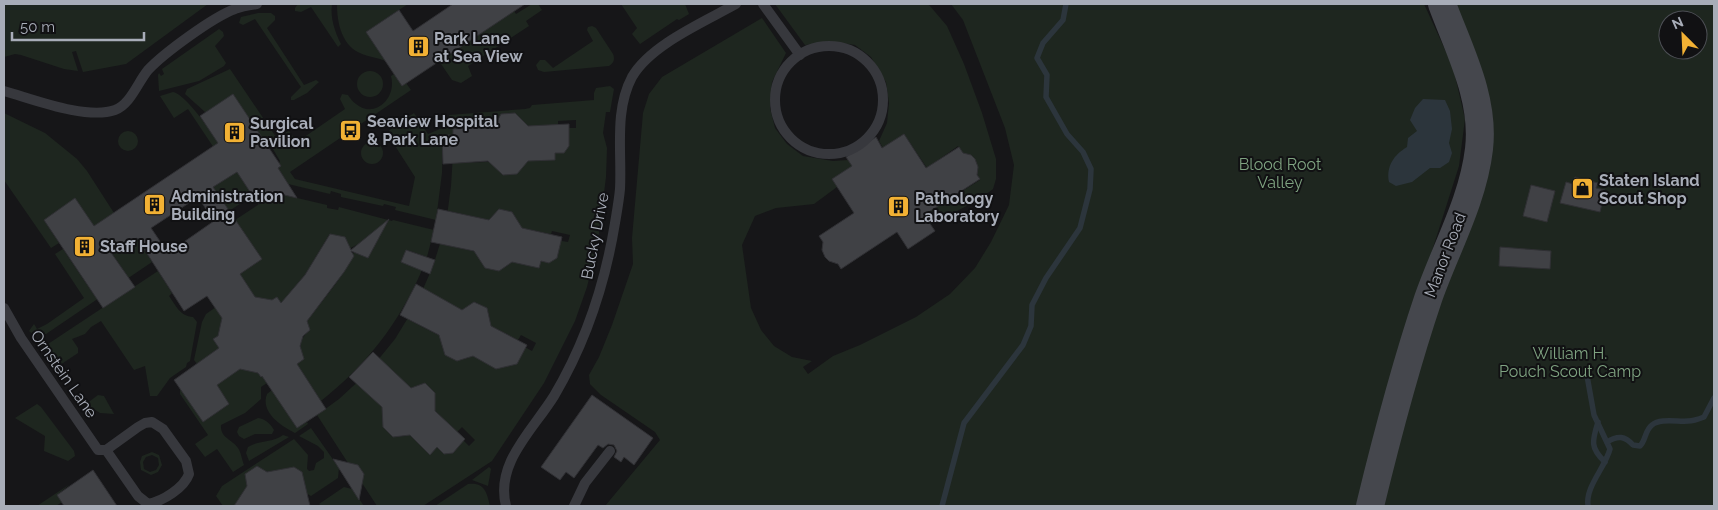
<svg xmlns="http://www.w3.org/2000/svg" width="1718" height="510" font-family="Raleway,sans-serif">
  <rect width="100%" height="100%" fill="#161618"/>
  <g fill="#1e261f" fill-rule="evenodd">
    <polygon points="4,4 208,4 126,64 83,72 76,51 72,52 78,71 64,69 21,55 15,54 4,57"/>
    <path d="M298,4H332C330,18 335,32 341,44L338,47L311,7L301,12L295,11V8Z"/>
    <path d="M337,4H408L366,32L386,61C378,58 370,57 362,54C342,46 337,24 337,4Z"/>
    <polygon points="532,4 538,4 542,10 526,21 529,26 468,66 472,76 461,83 452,80 439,61 514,11 516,14"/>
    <polygon points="621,4 685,4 689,14 679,20 677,19 640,44 632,34 637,28"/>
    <path d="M775,4H927L930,6L947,26L964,64L982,113L996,159V179L993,189L980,199L930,225L924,215L980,180L977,174C979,163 975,155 963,154L958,146L927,168L904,134L883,148L879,141L887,123L889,103L886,82L871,57L855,45L835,42L805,45Z"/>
    <polygon points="951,4 1424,4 1453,67 1465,119 1459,166 1389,386 1359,506 605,506 660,440 655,432 601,395 590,384 589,375 599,357 612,325 633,264 632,238 643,113 649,94 662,77 762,18 786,53 772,82 770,108 775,128 787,144 803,156 833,161 848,160 852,166 837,187 814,204 776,208 755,216 742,245 751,308 761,330 774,346 792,357 812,361 803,367 808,374 833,356 860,345 916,317 950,294 975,268 991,242 1009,205 1014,165 1005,128 963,20"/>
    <path d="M1454,4H1714V506H1381L1409,396L1482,181ZM1668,20H1698V50H1668Z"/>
    <polygon points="258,13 271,13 275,16 275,20 267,28 304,85 316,80 319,82 307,93 294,100 291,100 291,97 301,87 259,25 255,19 243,25 239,23 241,17"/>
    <path d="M592,26L596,28L613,54C615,59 614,63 609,66L544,72L538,70L536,65L540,60H545L553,68L593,41L587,30L588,27Z"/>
    <polygon points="219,29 223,32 224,36 215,46 226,63 224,66 199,81 159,91 158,75 159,73 161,76 164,74 162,69"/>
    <polygon points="230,69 276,137 279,135 280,138 268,147 205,112 185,94 187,89"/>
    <circle cx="370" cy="84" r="13"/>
    <path d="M394,74L402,86L406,83L411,90L290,172L295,179L409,206L415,177L390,138L388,132L393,127L414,113L428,134L452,124L449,115L525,109L530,108L532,105L594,100V93L596,88L610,86L614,89L610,112H606L603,133L607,148L606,177L599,233L593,262L587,287L575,321L544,383L492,461L423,506H377L362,483L364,474L358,465L348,463L317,415L339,399L364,376L388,412L393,437L405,436L408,433L430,454L437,447L444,454L453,453L458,447L460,437L469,446L475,440L462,427L457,432L432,408L435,404V393L425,383L411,388L373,366L395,339L414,308L409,320L446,339L442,345L445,355L457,361L468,358L470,354L497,369L502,362L521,345L532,351L536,343L521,335L518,340L487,324L490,319L487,308L475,302L462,310L420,296L433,266L443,234L441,244L481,253L480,260L485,268L498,271L508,265L509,261L539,268L541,261L556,240L568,242L570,235L552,231L551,234L517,227L518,222L512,212L499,209L489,220L449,211L447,216L451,186L453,154L455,163L555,160V153L564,152L569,146C569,135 564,135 563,128H576V120L558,121V125L523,126L515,113L501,114L494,127L453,129V135H443L442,173L436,220L395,210L396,207L384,204L383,206L341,197V194L331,191L330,194L288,184L278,168L281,166L279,163L280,161L273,149L284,140V133L289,131L297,142L345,109L340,99L342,94L348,95C350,98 353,102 356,104C374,119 397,99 391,76Z"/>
    <path d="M173,92C192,96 235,169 248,188L255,194L229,211L213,187L217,184L214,148L188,109L174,118L160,96Z"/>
    <polygon points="4,113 45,133 77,159 87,171 132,241 137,238 152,262 118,285 124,271 75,199 44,220 59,243 51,248 4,180"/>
    <circle cx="128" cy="141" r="10"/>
    <circle cx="372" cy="153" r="11"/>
    <path d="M276,193L327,205V208L338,210L339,207L392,221L393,220L434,230L427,257L407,250L401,261L422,270C398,325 367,364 321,401L297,364L304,359C298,347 300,338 310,330L307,321L334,286L344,272L352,254L378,239L368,236L359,244L348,249L345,237L329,235L305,275L281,303L255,297L238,275L261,259L235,220Z"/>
    <polygon points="63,249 92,292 95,291 99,298 46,334 34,335 29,331 34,324 37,329 47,324 84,298 55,254"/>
    <path d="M158,271L172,293L169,296C176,306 180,316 193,317L197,322L190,361L187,363L186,367L170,378L157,396H150L145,366L134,370L101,321L91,327L85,334L72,339L78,348V353L57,367L56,365L53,366L46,353L48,344Z"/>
    <path d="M216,307L222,318L218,336L240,369L258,373L261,377L263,376L267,383L261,387V399L245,413L221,425C220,438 232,439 238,448C241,452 242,460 244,465L233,472L217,449L205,457L195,444L208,435L180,394V388L203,422L229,404L200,362L197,364L194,360L202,322L206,314Z"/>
    <path d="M272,390L297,428L307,422L308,424L295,433C281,426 260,412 267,394Z"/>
    <polygon points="98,395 104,396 114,414 100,413 86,404"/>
    <polygon points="37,404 41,407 74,451 75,456 68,461 44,451 45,436 15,418"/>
    <path d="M258,418C265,419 270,423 274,430L272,434H255L244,439L239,436L237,432L239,427Z"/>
    <polygon points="311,428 339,468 338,478 311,496 299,489 302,472 294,467 267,472 257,466 245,474 247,486 234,506 223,506 216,496 222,486 294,439 308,455 307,469 309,471 314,470 316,463 324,458 324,452 318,446 299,436"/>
    <path d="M283,435L289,437L249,461L246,453L248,447C259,440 272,443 283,435Z"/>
    <path d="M152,452L159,455L162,465L158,472L151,475L141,470L140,462L142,456ZM152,455L158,458L159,465L156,470L150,472L144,469L143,462L146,457Z"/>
    <polygon points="489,467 491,469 488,486 472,480"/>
    <polygon points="70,484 57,495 62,502 56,506 37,506"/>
    <path d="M468,484C485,482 487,493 490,506H435Z"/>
    <polygon points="344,487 352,489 364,506 322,506 319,504"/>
  </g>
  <path fill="#2c353c" d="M1423,99L1445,100L1450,111L1452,129L1449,143L1452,153L1449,162L1440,168H1430L1412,182L1396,186L1389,182C1386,166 1394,155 1407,147L1408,138L1417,131L1410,120L1415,108Z"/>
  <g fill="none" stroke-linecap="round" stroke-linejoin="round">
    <g stroke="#2c353c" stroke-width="5.5">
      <path d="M1586,370L1594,415L1610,449C1605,468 1585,487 1588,506"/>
      <path d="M1598,422C1592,441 1590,448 1605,462"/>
      <path d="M1607,442C1618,435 1625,436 1633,445L1640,446C1646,440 1645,430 1652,425C1660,418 1678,422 1688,421C1694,421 1699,419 1704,417L1714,398"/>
      <polyline points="942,506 964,423 1023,345 1031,326 1032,305 1046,278 1080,228 1090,189 1091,169 1083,152 1067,134 1046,97 1047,75 1037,58 1043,43 1063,20 1066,4"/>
    </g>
  </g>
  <g fill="#404145" stroke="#303034" fill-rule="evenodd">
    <polygon points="453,4 525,4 402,86 366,32 399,10 413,31"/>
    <path d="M233,94L281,166L278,168L297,198L276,193L258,204L237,172L213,187L262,259L240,274L255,297L272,300L277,297L281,303L305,275L330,234L345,237L351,250L389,219L368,258L351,251L354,256L344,272L307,321L310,330L303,336L300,346L304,359L297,364L326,409L297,428L262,376L261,377L258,373L240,369L217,385L229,404L203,422L174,380L219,348L213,339L218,336L222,318L207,296L184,311L137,238L112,254L135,287L103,308L44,220L75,198L94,226L218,143L200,116ZM198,197L214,221L168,253L151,228Z"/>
    <polygon points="515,113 528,126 569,124 569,146 564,153 555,153 555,160 528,161 517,174 503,175 488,161 443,164 442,135 453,135 453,129 494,127 501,114"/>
    <polygon points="904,134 926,168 959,147 963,153 971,155 975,159 978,167 977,175 980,179 924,215 935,231 908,249 897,232 841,269 838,264 829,261 825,257 822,250 823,242 819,236 854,213 832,179 852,166 846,157 876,137 882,148"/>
    <polygon points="1575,177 1598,183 1596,188 1605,190 1600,212 1560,203 1566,182 1573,184"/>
    <polygon points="1531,185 1555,191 1547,222 1523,216"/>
    <polygon points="438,209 489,220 499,209 512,212 522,228 562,237 557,258 549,263 541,261 539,268 512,262 499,271 485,268 474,251 431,242"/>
    <polygon points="1500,247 1551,251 1550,269 1499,266"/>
    <polygon points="406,250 435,260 430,274 401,262"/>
    <polygon points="416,284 462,310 474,302 487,308 491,326 527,345 517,364 496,369 473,356 457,361 445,355 439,335 400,315"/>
    <polygon points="373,352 411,388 425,383 435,393 435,411 465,439 453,453 444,454 437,447 430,455 410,435 393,437 383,427 382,407 349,377"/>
    <polygon points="592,395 653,438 634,465 624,457 621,462 614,457 617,451 614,445 608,444 603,448 598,445 574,478 566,472 560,480 541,467"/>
    <polygon points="333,459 358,465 364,474 359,500"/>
    <polygon points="257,466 267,472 294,467 302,472 310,506 234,506 247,486 245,474"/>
    <polygon points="93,470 117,506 64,506 57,495"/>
  </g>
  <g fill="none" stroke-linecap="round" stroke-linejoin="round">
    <g stroke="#37383d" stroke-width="10">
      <polyline points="763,4 800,55"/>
      <circle cx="829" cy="100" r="54"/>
      <path d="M4,91C33,99 86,120 115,110C130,105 138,82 148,70C164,53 213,17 235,9C242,6 250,5 257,4"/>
      <path d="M4,308L21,338L98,450H106L138,427L145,423L152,422L163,429L186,461L189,474C184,488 163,501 148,504L138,496L106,450"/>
      <path d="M506,506C495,463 533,430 554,396C586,342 605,284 615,223C617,211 619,200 620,189C622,152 614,111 632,77C650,45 704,22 736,4"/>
      <polyline points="574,506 585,483 610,451"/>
    </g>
    <path stroke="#45474d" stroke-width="28" d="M1370,506C1387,436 1405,367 1428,299C1445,250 1473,201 1479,149C1485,98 1459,50 1442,4"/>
  </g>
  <defs>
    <symbol id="building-square" viewBox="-11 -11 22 22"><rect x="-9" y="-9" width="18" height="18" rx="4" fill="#f2b134" stroke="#111113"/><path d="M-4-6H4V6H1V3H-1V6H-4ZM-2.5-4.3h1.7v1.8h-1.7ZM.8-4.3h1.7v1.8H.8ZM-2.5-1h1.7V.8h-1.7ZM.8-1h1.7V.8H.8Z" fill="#111"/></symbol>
    <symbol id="bus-square" viewBox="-11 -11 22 22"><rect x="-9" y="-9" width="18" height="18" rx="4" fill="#f2b134" stroke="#111113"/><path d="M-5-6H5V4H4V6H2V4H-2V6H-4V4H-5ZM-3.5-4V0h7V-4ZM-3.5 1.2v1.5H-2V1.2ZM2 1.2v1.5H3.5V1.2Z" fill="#111"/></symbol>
    <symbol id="shop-square" viewBox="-11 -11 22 22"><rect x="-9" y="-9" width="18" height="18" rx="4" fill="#f2b134" stroke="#111113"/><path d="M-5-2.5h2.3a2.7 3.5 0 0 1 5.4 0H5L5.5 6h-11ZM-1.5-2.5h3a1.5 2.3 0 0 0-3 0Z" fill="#111"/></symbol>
  </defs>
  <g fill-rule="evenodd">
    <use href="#building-square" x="406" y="34" width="25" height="25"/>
    <use href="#bus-square" x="338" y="118" width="25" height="25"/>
    <use href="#building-square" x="222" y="120" width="25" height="25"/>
    <use href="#shop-square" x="1570" y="176" width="25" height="25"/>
    <use href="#building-square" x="142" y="192" width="25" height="25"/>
    <use href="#building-square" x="886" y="194" width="25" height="25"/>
    <use href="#building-square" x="72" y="234" width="25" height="25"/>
  </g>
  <g text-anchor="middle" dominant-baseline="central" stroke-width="4" stroke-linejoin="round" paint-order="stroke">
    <g font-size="16" font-weight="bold" fill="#a8adb8" stroke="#111113" text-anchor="start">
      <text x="434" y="38">Park Lane<tspan x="434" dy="18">at Sea View</tspan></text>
      <text x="367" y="121">Seaview Hospital<tspan x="367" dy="18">&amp; Park Lane</tspan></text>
      <text x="250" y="123">Surgical<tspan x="250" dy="18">Pavilion</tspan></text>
      <text x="1599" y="180">Staten Island<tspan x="1599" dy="18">Scout Shop</tspan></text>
      <text x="171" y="196">Administration<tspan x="171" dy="18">Building</tspan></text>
      <text x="915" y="198">Pathology<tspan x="915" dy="18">Laboratory</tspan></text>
      <text x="100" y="246">Staff House</text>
    </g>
    <g font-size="16" fill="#7fa381" stroke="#111113">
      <text x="1280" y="164">Blood Root<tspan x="1280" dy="18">Valley</tspan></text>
      <text x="1570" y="353">William H.<tspan x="1570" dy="18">Pouch Scout Camp</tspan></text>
    </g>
    <g font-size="16" fill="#a8adb8" stroke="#111113">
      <text transform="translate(595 236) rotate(-79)">Bucky Drive</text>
      <text transform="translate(1445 255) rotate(-69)">Manor Road</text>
      <text transform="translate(64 374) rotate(55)">Ornstein Lane</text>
    </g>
  </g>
  <rect width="1718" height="510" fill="none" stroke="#a8adb8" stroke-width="10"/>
  <g transform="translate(1683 35) rotate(336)"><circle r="24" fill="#111113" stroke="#4d4f55"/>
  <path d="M0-4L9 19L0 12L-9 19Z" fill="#f2b134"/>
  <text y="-8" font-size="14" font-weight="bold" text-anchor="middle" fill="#a8adb8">N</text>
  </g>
  <path d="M12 32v8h132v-8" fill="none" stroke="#a8adb8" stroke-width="2.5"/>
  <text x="20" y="32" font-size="15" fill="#a8adb8" stroke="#111113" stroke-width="4" paint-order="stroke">50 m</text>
</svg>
